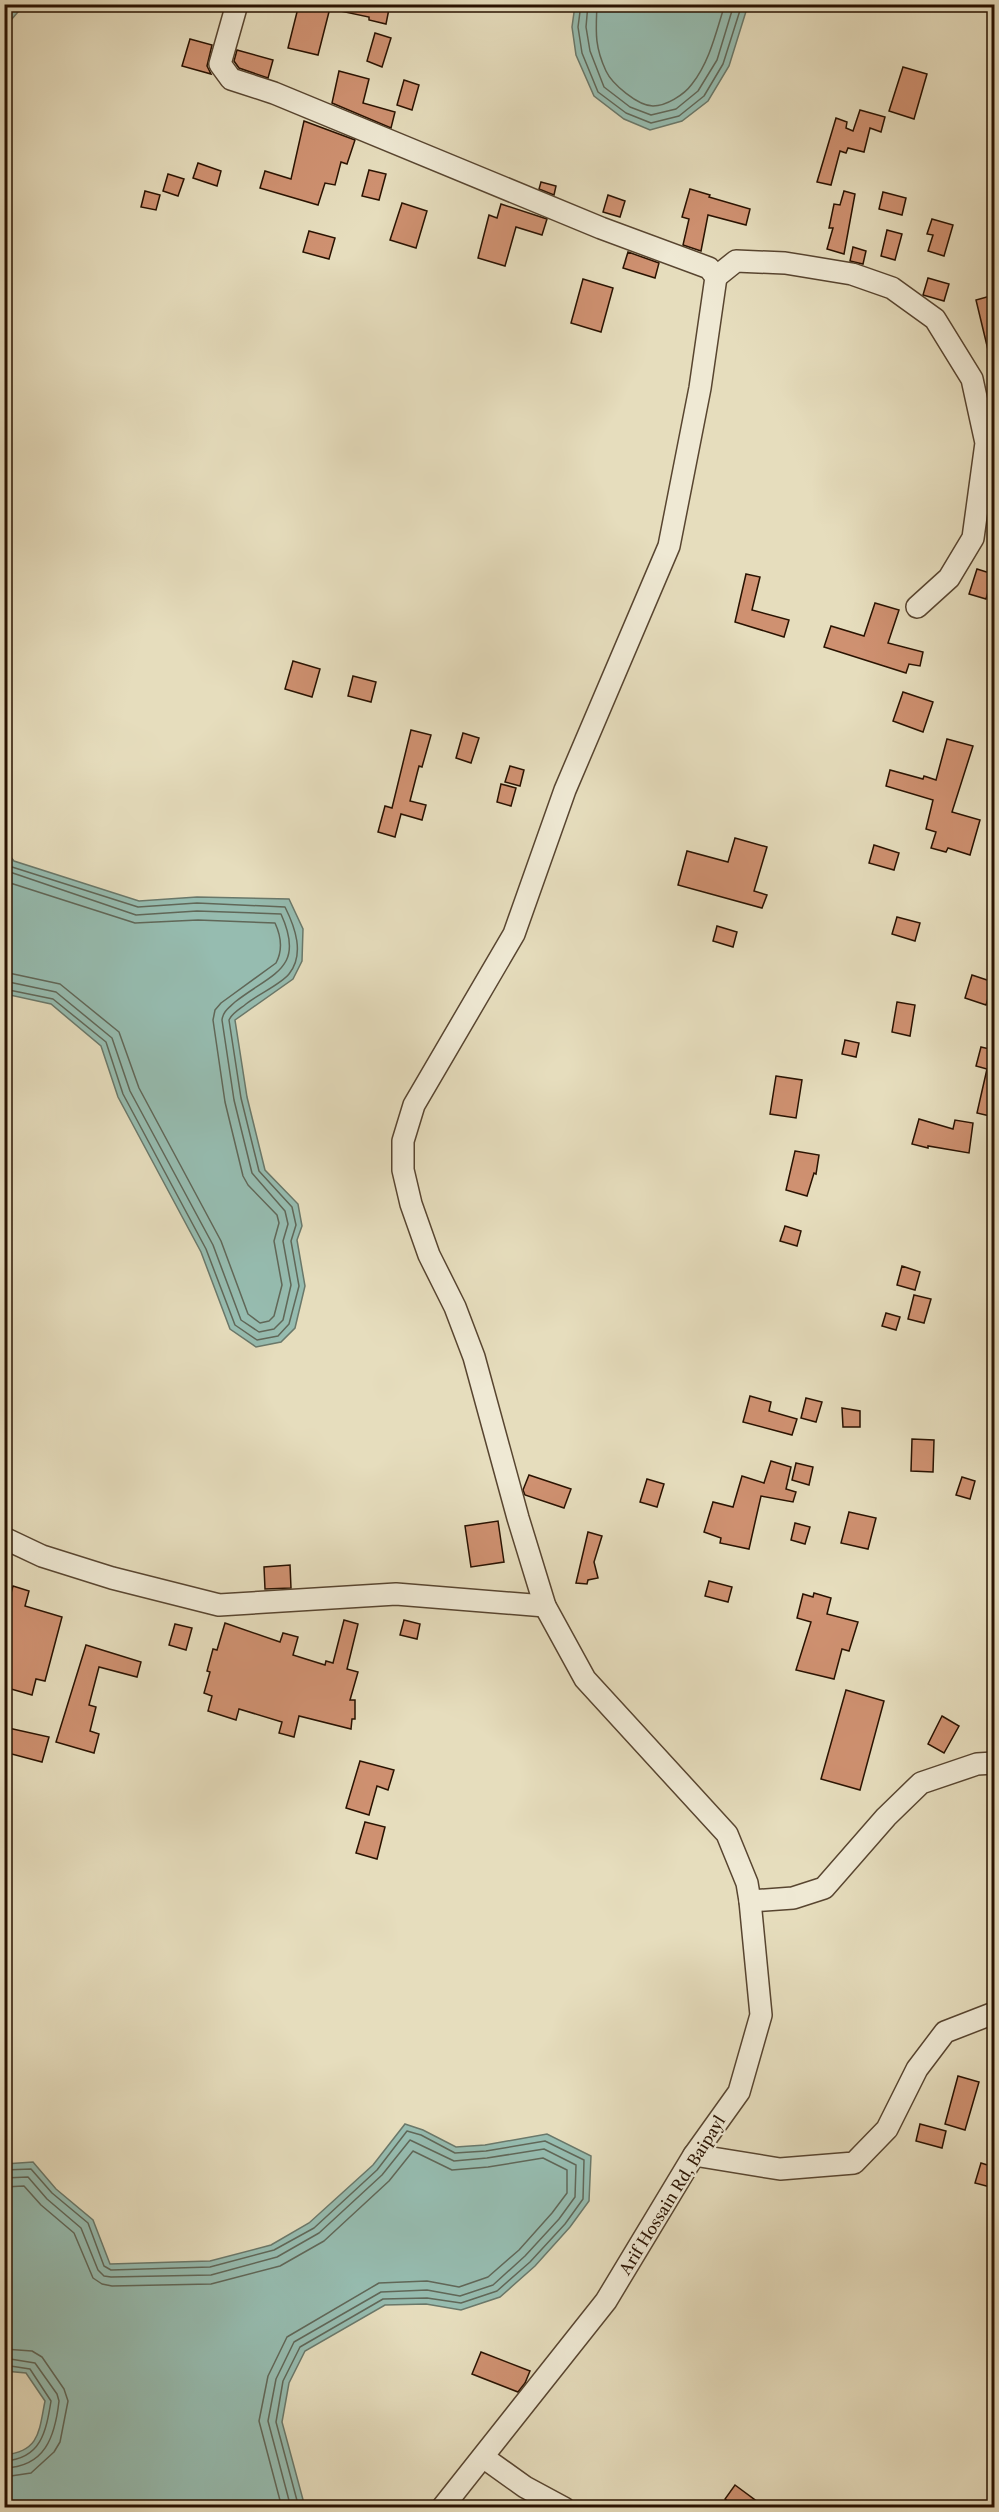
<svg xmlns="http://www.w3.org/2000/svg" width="999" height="2512" font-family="'Libre Caslon Text',serif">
  <rect width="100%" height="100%" fill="#e6ddbd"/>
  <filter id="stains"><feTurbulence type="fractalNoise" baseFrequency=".00333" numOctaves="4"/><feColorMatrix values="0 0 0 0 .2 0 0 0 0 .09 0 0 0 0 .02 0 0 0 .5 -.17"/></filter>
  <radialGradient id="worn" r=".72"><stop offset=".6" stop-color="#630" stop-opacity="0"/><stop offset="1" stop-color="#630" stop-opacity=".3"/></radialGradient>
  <g fill="#96bcb0" stroke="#6a786a" stroke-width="1.5">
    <polygon points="5,4 24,5 5,27 4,5"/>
    <polygon points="575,5 575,4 748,5 729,66 708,101 682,121 650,130 624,119 594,96 576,55 572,27"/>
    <polygon points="4,849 14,861 139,901 197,897 289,899 303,929 302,961 293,979 235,1020 247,1097 265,1170 298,1204 302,1226 297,1240 305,1286 295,1328 281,1342 256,1347 230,1329 201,1252 118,1097 101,1046 51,1004 5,994"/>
    <path d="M405,2124L423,2130L456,2147L485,2145L547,2134L591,2156L589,2201L570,2227L535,2266L500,2297L461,2310L426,2304L385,2305L305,2351L289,2383L282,2422L305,2507H5V2455C40,2451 39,2431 45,2401L26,2373L5,2371V2164L33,2162L56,2189L93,2220L110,2264L210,2261L271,2245L309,2223L373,2165Z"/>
  </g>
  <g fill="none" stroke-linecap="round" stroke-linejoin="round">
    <g stroke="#606758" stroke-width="1.5">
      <polyline points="581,4 578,27 582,53 598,92 626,113 651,123 679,116 704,96 723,64 742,4"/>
      <polyline points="588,4 586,27 590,51 604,87 630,107 651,115 676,109 698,91 717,60 734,4"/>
      <path d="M597,4C596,31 594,45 606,71C612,84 638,106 653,106C666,106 684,95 692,84C710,61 716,32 725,4"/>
      <path d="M4,858L12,867L138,907L197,903L285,907C295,927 305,954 289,974C280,985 258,994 246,1004C240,1009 232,1013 229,1020L241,1098L259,1171L292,1207L296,1225L291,1241L299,1286L289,1324L278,1336L257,1340L235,1325L206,1249L123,1094L106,1042L53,999L4,989"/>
      <path d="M4,870L136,915L197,911L281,914C306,969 272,973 235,1002C229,1008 223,1011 222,1020L234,1100L252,1173L285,1211L288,1224L283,1241L291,1285L283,1320L274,1329L259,1332L241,1320L213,1245L130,1091L112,1038L56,992L4,981"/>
      <path d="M4,881L135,923L198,920L275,923C281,936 283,950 276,963L221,1003L215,1010L213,1020L225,1102L243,1176L248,1185L277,1215L279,1223L274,1241L282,1285L274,1316L269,1321L260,1323L248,1314L221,1241L139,1088L119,1032L60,984L4,972"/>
      <polyline points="4,2170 31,2169 52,2193 88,2223 104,2266 111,2270 210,2267 274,2250 314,2228 377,2170 407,2131 421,2135 455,2153 486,2151 545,2141 584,2160 583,2199 565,2224 530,2262 497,2291 461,2303 427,2298 383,2299 300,2347 283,2381 276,2422 299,2508"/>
      <polyline points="4,2178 28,2177 47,2199 81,2228 98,2270 104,2276 111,2277 211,2275 277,2257 319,2233 382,2175 410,2140 454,2161 487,2158 544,2149 576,2165 575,2197 559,2219 525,2256 493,2285 460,2296 427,2290 381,2292 294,2342 276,2379 268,2421 291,2508"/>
      <polyline points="4,2187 24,2186 41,2205 74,2233 93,2278 102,2284 112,2286 211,2284 280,2266 324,2241 389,2181 413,2151 452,2170 488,2167 543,2158 567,2170 567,2193 552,2213 519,2250 488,2277 459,2287 427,2281 379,2283 287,2337 268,2376 259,2421 282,2508"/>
      <polyline points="4,2349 32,2351 42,2357 64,2389 68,2401 60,2442 54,2452 31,2473 4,2477"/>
      <path d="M4,2358L35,2363L57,2394L59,2401C55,2437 45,2467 4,2468"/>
      <path d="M4,2365L30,2369L51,2401C46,2432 41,2459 4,2461"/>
    </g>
  </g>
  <g fill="#cf9171" stroke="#291201" stroke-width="1.5">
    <polygon points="299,4 331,4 318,55 288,48"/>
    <polygon points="340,4 390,4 386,24 369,20 369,17 340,11"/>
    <polygon points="375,33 391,38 382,67 367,61"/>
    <polygon points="190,39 212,45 207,66 211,74 182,66"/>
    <polygon points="237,50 273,60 268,78 239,68 234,61"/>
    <polygon points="903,67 927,74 914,119 889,111"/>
    <polygon points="339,71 369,79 363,103 395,112 391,128 332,103"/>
    <polygon points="404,80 419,85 412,110 397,105"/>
    <polygon points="860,110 885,117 881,132 870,128 864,152 848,148 846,153 840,151 831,185 817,182 836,118 847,122 846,128 853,131"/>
    <polygon points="304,121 355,140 347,164 341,162 335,185 325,183 318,205 260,188 265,171 291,179"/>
    <polygon points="198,163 221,171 217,186 193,178"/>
    <polygon points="369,170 386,174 379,200 362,196"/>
    <polygon points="168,174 184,179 178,196 163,191"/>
    <polygon points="541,182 556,186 554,195 539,189"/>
    <polygon points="690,189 710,195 709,197 750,209 746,225 708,215 701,251 683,245 689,219 682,217"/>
    <polygon points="145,191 160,195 156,210 141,207"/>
    <polygon points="844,191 855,194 844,254 827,249 833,228 829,228 834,204 840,205"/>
    <polygon points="883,192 906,198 902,215 879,209"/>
    <polygon points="608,195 625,201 620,217 603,212"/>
    <polygon points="402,203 427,211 416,248 390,240"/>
    <polygon points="501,204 547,219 542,235 516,227 505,266 478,258 489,215 497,218"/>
    <polygon points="932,219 953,225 944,256 928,251 933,235 927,234"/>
    <polygon points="887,230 902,234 895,260 881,256"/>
    <polygon points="309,231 335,238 329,259 303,252"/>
    <polygon points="853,247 866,251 863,264 850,261"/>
    <polygon points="628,252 659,263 655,278 623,268"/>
    <polygon points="928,278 949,284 944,301 923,295"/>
    <polygon points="583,279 613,288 601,332 571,323"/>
    <polygon points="994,295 994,353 989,354 976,300"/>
    <polygon points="977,569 993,574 986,599 969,594"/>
    <polygon points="746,574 760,577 752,610 789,620 784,637 735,622"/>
    <polygon points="875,603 899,610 888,643 923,652 920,666 909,664 906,673 824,647 831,626 864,636"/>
    <polygon points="293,661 320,669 312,697 285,689"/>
    <polygon points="353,676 376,682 371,702 348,696"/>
    <polygon points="903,692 933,702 923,732 893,721"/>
    <polygon points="411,730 431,735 422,767 419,766 410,801 426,805 422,820 401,814 395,837 378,832 385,806 392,808"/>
    <polygon points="463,733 479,738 471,763 456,758"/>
    <polygon points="947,739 973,746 952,812 980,820 970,855 948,848 946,852 931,848 936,832 926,829 933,800 886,786 890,770 923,779 924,776 936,780"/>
    <polygon points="510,766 524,770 520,786 505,782"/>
    <polygon points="501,784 516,788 511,806 497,802"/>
    <polygon points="735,838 767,847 754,891 767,895 762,908 678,885 687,851 728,862"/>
    <polygon points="874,845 899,853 894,870 869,863"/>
    <polygon points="897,917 920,923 915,941 892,934"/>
    <polygon points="717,926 737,932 733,947 713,941"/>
    <polygon points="972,975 993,982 986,1005 965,998"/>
    <polygon points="897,1002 915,1005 910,1036 892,1032"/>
    <polygon points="845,1040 859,1043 856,1057 842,1054"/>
    <polygon points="981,1047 994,1050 994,1117 977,1113 987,1069 976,1066"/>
    <polygon points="776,1076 802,1080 796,1118 770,1114"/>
    <polygon points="919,1119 953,1129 955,1120 973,1123 969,1153 928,1146 928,1148 912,1144"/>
    <polygon points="795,1151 819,1155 816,1174 814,1173 807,1196 786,1190"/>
    <polygon points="785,1226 801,1231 797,1246 780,1241"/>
    <polygon points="902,1266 920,1272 915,1290 897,1285"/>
    <polygon points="914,1295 931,1299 924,1323 908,1319"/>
    <polygon points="886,1313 900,1317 896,1330 882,1326"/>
    <polygon points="750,1396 771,1402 769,1411 797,1419 792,1435 743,1422"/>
    <polygon points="806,1398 822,1402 816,1422 801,1418"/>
    <polygon points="842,1408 860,1411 860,1427 843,1427"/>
    <polygon points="912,1439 934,1440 933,1472 911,1471"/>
    <polygon points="771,1461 791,1467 786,1489 796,1492 793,1502 761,1496 749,1549 720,1543 721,1538 704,1532 713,1502 733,1507 742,1476 764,1483"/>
    <polygon points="796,1463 813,1467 809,1485 792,1480"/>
    <polygon points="529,1475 571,1489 564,1508 525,1495 523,1490"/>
    <polygon points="962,1477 975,1481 970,1499 956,1495"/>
    <polygon points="647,1479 664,1484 657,1507 640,1502"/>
    <polygon points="849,1512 876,1518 868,1549 841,1543"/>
    <polygon points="498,1521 504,1562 471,1567 465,1526"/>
    <polygon points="795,1523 810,1527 805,1544 791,1540"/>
    <polygon points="588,1532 602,1536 594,1562 598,1578 588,1580 587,1584 576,1583"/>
    <polygon points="290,1565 291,1588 265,1589 264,1567"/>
    <polygon points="709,1581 732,1587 728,1602 705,1596"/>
    <polygon points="13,1586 29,1591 25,1606 62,1617 45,1681 36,1679 32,1695 4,1687 4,1618"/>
    <polygon points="814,1593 831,1598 827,1614 858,1622 849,1651 842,1649 834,1679 796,1670 811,1622 797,1618 803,1594 813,1597"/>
    <polygon points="344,1620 358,1624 347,1669 358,1672 350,1700 355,1700 355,1719 352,1719 351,1729 299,1716 294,1737 279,1733 282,1722 239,1709 236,1720 208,1711 212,1696 204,1693 210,1672 207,1671 213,1649 217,1650 225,1623 280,1642 283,1633 298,1637 293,1655 325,1665 326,1661 333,1663"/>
    <polygon points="404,1620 420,1624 417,1639 400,1635"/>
    <polygon points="175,1624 192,1628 186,1650 169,1645"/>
    <polygon points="86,1645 141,1662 137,1677 99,1667 89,1705 96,1707 90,1731 99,1734 94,1753 56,1742"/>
    <polygon points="846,1690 884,1701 860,1790 821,1779"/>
    <polygon points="942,1716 959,1726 944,1753 928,1744"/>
    <polygon points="4,1727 49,1737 42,1762 4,1752"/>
    <polygon points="360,1761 394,1770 388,1790 377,1786 369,1815 346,1808"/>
    <polygon points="365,1822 385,1827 377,1859 356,1853"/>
    <polygon points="958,2076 979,2082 965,2130 945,2124"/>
    <polygon points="920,2124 946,2131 942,2148 916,2141"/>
    <polygon points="981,2163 994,2167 994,2188 975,2183"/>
    <polygon points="481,2352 530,2371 525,2383 518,2392 472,2374"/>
    <polygon points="735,2485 766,2508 736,2508 725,2499"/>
  </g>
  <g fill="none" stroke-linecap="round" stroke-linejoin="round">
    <defs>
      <g id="minor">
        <polyline points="237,4 220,64 231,79 274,93 601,228 709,268 716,277 700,388 669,546 565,790 514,934 414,1105 403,1141 403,1170 411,1204 429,1255 455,1307 474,1357 518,1518 545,1606 585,1679 727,1834 747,1883 750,1901 761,2015 739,2092 694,2155 606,2301 442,2508"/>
        <polyline points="716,277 736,261 785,263 852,274 892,288 935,319 972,379 986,443 973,538 949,578 917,607"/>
        <polyline points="4,1538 42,1556 112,1578 219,1605 396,1594 545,1606"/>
        <polyline points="750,1901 793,1898 824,1888 886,1817 921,1783 977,1764 994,1763"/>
        <polyline points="694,2155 780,2169 854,2163 887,2129 917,2069 945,2032 994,2013"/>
        <polyline points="483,2457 525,2487 564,2508"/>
      </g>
    </defs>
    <use href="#minor" stroke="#584530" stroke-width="24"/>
    <use href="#minor" stroke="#efe9d4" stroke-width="21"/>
  </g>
  <g text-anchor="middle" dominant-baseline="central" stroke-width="4.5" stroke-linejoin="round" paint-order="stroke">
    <g font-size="16" fill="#291201" stroke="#efe9d4">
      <text transform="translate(672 2195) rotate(-58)">Arif Hossain Rd, Baipayl</text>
    </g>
  </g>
  <rect width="999" height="2512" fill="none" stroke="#e6ddbd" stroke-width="24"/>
  <rect x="6" y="6" width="987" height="2500" fill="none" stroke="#291201" stroke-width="3"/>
  <rect x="12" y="12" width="975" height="2488" fill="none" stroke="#291201" stroke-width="1.5"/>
  <rect width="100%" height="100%" filter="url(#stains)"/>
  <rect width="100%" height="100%" fill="url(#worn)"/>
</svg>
